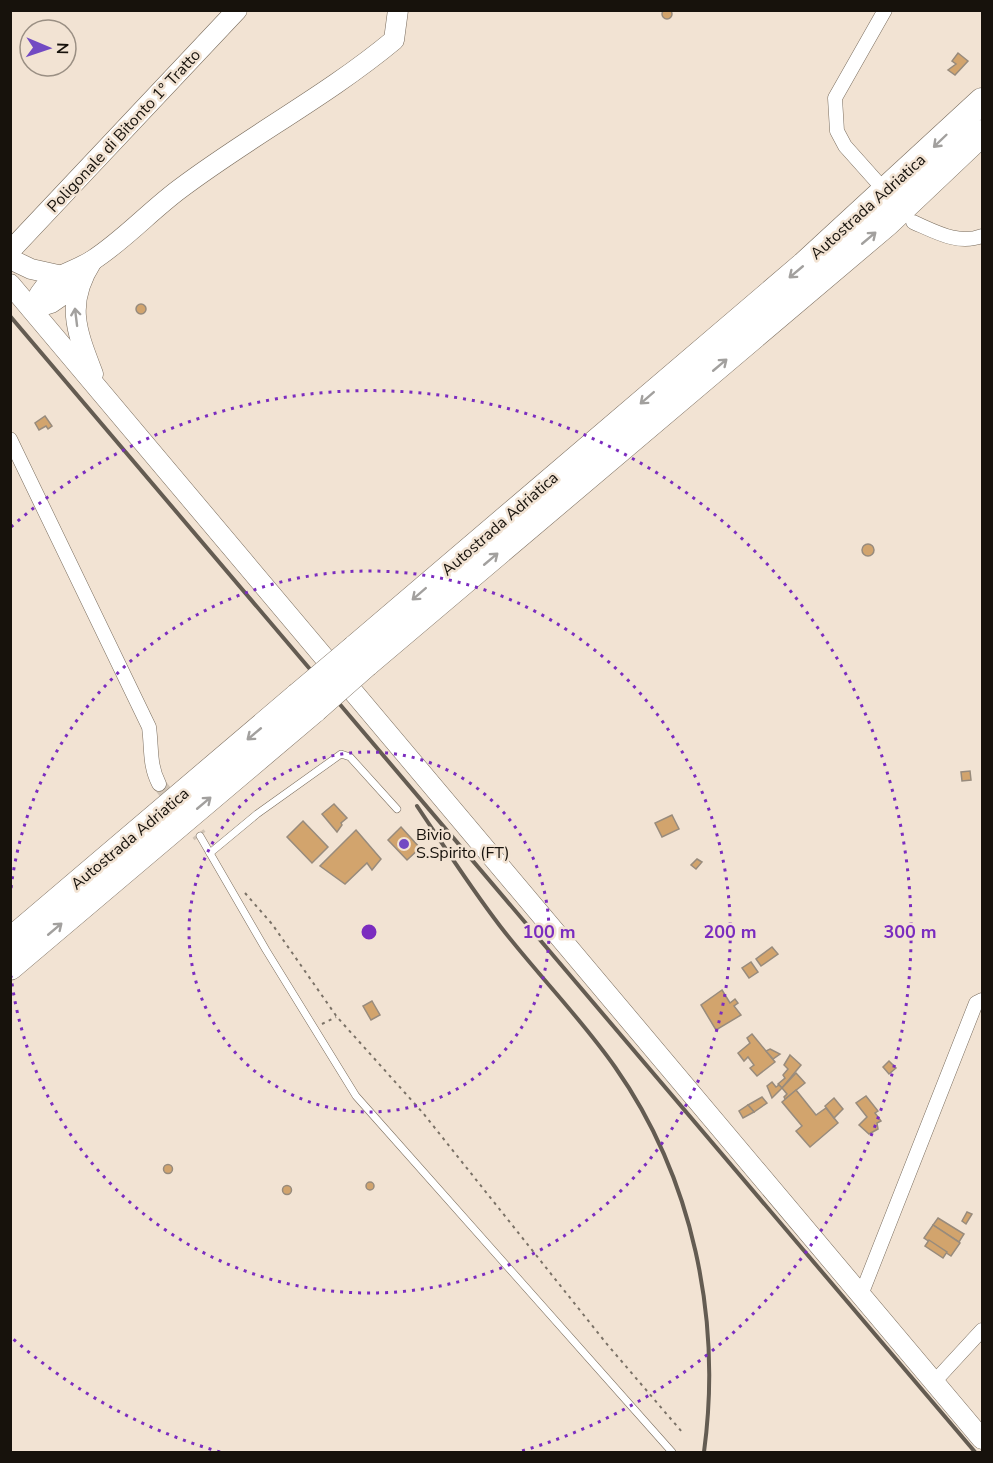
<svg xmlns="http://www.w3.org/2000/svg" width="993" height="1463" font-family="'Nunito Sans',sans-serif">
  <rect width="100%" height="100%" fill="#f2e3d3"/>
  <g fill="#d2a46d" stroke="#988b7c" stroke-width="1.5">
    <circle cx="667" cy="14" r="5"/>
    <polygon points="958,53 968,61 955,75 948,70 956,64 952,61"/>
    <circle cx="141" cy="309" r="5"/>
    <polygon points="45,416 52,426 48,429 46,426 39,430 35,423"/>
    <circle cx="868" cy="550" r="6"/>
    <polygon points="970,771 971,780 962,781 961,772"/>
    <polygon points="334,804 347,818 341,823 342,825 337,832 322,814"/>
    <polygon points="672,815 679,829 662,837 655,823"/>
    <polygon points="303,821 328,847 312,863 287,837"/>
    <polygon points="401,827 420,848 407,860 388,840"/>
    <polygon points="356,830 381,859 372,870 367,863 345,884 320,866"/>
    <polygon points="697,859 702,862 696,869 691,865"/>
    <polygon points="772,947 778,954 761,966 756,959"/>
    <polygon points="751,962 758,972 749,978 742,968"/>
    <polygon points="722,990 730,1003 735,999 738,1003 734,1006 741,1015 716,1030 701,1005"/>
    <polygon points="372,1001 380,1015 371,1020 363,1006"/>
    <polygon points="752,1034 775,1062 757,1076 750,1068 754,1065 748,1057 744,1061 738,1053 750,1043 747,1038"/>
    <polygon points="770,1049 780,1054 773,1059 766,1051"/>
    <polygon points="790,1055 801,1065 782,1088 778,1084 785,1078 783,1075 788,1069 784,1065"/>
    <polygon points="889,1061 896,1068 889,1074 883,1067"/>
    <polygon points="796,1073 805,1083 785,1099 784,1097 787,1094 782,1088"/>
    <polygon points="772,1082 776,1087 779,1085 782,1088 772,1098 767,1086"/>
    <polygon points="796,1090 816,1115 826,1108 838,1123 810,1147 796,1131 802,1126 782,1102"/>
    <polygon points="866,1096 878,1111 875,1113 881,1121 877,1123 878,1129 869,1134 859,1125 867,1117 856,1103"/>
    <polygon points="762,1097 767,1103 754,1112 748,1105"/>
    <polygon points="834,1098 843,1109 834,1118 825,1106"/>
    <polygon points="748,1105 754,1112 743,1118 739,1111"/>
    <circle cx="168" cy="1169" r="4.5"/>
    <circle cx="370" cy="1186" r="4"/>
    <circle cx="287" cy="1190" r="4.5"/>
    <polygon points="967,1212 972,1214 966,1224 962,1221"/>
    <polygon points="938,1218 964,1234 959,1242 933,1225"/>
    <polygon points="933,1225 960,1243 951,1256 924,1238"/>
    <polygon points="929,1240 947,1252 943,1258 925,1246"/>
  </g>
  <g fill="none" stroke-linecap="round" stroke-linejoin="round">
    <polyline stroke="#d1c4b5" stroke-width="14" stroke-dasharray="14 7" stroke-linecap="butt" points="159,784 200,836"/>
    <defs>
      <g id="lane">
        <polyline points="200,836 266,950 356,1096 672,1452"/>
        <polyline points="210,853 257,814 341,754 350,757 397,809"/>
      </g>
      <g id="street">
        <polyline points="878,183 845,146 837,131 835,98 885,10"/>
        <path d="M913,222C936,232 958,245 982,236"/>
        <path d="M10,439L149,727C152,748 149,765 159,784"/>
        <polyline points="861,1295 976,1003 982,1000"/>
        <polyline points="935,1381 982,1330"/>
      </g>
      <g id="secondary">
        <polyline points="10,251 237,10"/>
        <polyline points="10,259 31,269 58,275"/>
        <path d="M92,261C65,303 76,330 93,374"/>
        <polyline points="10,284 982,1439"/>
        <path d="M32,309C48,271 63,279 93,260C124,240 151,210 181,188C250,136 328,95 394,40L398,10"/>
        <polyline points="32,309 51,303 80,283"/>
      </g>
      <g id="highway">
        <polyline points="355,648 804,265 982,101"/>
        <polyline points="366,664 887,223 982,133"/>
        <polyline points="10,941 298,696"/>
        <polyline points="10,967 315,709"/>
      </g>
    </defs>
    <use href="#lane" stroke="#796c5d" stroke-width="8"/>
    <use href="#street" stroke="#796c5d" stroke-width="15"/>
    <use href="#secondary" stroke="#796c5d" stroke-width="21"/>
    <use href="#highway" stroke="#796c5d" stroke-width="27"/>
    <g stroke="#7b7267" stroke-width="2" stroke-dasharray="3 4.5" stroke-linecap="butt">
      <polyline points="245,893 272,924 337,1017 423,1113 606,1343 682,1432"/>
      <polyline points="322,1024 336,1017"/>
    </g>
    <use href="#lane" stroke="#fff" stroke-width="7"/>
    <use href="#street" stroke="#fff" stroke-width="14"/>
    <use href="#secondary" stroke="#fff" stroke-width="20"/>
    <use href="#highway" stroke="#fff" stroke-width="26"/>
    <g stroke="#645c52" stroke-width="4">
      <polyline points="10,316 975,1452"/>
      <path d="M417,806C444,846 470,887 500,926C537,974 580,1017 615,1067C693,1178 722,1319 704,1452"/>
    </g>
    <defs>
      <g id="highway-bridge">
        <polyline points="298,696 355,648"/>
        <polyline points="315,709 366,664"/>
      </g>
    </defs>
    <use href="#highway-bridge" stroke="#796c5d" stroke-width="27" stroke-linecap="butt"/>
    <use href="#highway-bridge" stroke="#fff" stroke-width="26"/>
  </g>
  <defs><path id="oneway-shaft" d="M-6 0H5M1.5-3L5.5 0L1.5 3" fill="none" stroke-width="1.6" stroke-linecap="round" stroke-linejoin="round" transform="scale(1.5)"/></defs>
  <g stroke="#a2a09e">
    <use href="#oneway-shaft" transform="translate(940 141) rotate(136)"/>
    <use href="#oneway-shaft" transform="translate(869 238) rotate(-40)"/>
    <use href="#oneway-shaft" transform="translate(796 272) rotate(140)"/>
    <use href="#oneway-shaft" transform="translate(76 317) rotate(-97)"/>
    <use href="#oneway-shaft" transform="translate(720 365) rotate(-40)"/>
    <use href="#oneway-shaft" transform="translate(647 398) rotate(139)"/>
    <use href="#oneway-shaft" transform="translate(491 559) rotate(-40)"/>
    <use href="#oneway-shaft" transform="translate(419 594) rotate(139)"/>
    <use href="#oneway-shaft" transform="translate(254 734) rotate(140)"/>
    <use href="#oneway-shaft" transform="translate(204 803) rotate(-40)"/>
    <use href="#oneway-shaft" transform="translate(55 929) rotate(-40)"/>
  </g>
  <g fill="none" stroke="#7b2cbf" stroke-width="3" stroke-dasharray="3 6">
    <circle cx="369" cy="932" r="180"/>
    <path d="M11 888A361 361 0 1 1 11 976"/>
    <path d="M220 1452A541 541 0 0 1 11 1337M11 527A541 541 0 1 1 518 1452"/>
  </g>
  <circle fill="#724ac3" stroke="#f2e3d3" stroke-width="2" cx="404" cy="844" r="6"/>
  <g text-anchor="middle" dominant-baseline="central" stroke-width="5" stroke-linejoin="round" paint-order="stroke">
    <g font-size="16" fill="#17120c" stroke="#f2e3d3">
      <text transform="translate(124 131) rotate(-47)">Poligonale di Bitonto 1° Tratto</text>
      <text transform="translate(868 207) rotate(-42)">Autostrada Adriatica</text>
      <text transform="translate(500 524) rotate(-41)">Autostrada Adriatica</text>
      <text transform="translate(130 839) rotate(-40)">Autostrada Adriatica</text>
    </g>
    <g font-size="16" fill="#17120c" stroke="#f2e3d3" text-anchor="start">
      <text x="416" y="835">Bivio<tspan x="416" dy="18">S.Spirito (FT)</tspan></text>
    </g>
  </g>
  <circle cx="369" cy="932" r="9" fill="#7b2cbf" stroke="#f2e3d3" stroke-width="3"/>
  <g font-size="18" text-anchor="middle" font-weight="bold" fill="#7b2cbf" stroke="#f2e3d3" stroke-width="5" stroke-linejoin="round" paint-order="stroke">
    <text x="549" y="938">100 m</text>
    <text x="730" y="938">200 m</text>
    <text x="910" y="938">300 m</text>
  </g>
  <rect width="993" height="1463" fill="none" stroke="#17120c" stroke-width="24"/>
  <g transform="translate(48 48) rotate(92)"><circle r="28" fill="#f2e3d3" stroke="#9a8f83" stroke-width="1.5"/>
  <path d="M0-4.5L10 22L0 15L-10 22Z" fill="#724ac3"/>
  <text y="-9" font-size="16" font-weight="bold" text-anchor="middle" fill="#17120c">N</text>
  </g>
</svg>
